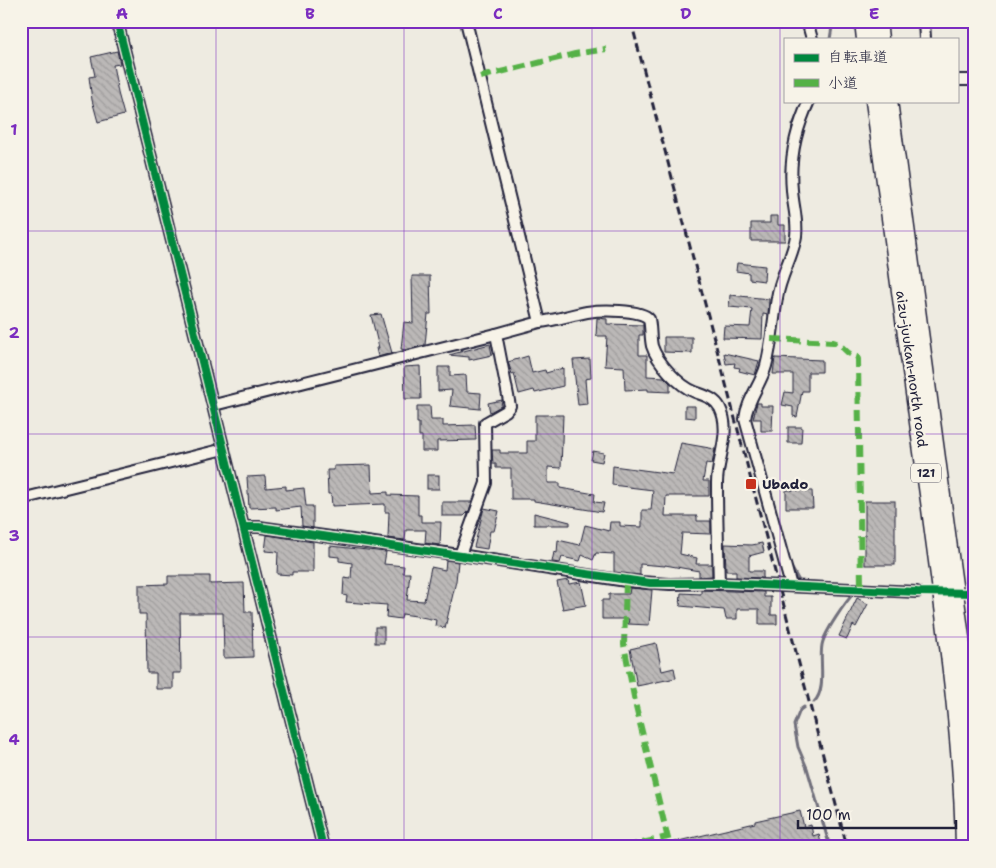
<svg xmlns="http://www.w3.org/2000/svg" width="996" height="868" font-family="'Shantell Sans','Klee One',sans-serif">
  <defs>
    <pattern id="building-back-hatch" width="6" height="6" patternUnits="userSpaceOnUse" patternTransform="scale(1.25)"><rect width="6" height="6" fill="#bbb8b7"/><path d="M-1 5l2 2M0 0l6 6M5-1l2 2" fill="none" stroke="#a09e9e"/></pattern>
  </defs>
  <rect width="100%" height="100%" fill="#eeebe1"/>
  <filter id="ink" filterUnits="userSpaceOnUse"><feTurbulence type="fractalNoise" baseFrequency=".02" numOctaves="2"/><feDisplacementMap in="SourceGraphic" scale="10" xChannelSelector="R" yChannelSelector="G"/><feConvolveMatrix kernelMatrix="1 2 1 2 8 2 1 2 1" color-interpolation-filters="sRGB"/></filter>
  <g filter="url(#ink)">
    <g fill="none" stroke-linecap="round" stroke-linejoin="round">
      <g stroke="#716f7b" stroke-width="3">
        <polyline points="830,39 833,21"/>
        <polyline points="792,135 793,125 797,117"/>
        <polyline points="787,163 786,172 788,199"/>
        <polyline points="782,264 788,249"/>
        <polyline points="754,383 763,358 766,339"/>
        <polyline points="790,565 799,581 824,583"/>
        <path d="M814,702C827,689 819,662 822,645C824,633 846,601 855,592"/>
        <polyline points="804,707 800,710 794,725 798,747 807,768 830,847"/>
      </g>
    </g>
    <g fill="url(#building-back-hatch)" stroke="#22223b">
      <polygon points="117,51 120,64 113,65 118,93 124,115 98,122 92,100 89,77 95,76 91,57"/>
      <polygon points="770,216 778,216 778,225 785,225 785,241 751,241 751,223 770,223"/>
      <polygon points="737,263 765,266 764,281 749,279 749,273 736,271"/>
      <polygon points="412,276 430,276 431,314 428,314 425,345 406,350 401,349 404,322 413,323"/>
      <polygon points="730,295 769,299 768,315 763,314 762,339 723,338 724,326 750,327 752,309 729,307"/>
      <polygon points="381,314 392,353 378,357 376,348 379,348 371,315"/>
      <polygon points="597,318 607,319 607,324 643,325 643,335 639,335 639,355 647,355 647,376 664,377 670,383 670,392 648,391 648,389 625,390 624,367 605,366 607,336 596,336"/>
      <polygon points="664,337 692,337 692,353 664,352"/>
      <polygon points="490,344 492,355 469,360 469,357 449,355"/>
      <polygon points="724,353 759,361 755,375 739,371 740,368 734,367 735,363 726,364"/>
      <polygon points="528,356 532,373 545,370 546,373 563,368 563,386 535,393 534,390 519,394 514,373 512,374 508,362"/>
      <polygon points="775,358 822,360 822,372 808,372 808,391 802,391 797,417 793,416 793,407 782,405 785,392 793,393 793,374 773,374"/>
      <polygon points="590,359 591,378 585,379 587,404 578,405 573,360"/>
      <polygon points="420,366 421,399 405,399 404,367"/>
      <polygon points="438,367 450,367 450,376 466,375 467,392 481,393 480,409 450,406 452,390 438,391"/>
      <polygon points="502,400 501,406 490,412 488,403"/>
      <polygon points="757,403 761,403 761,406 773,406 772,431 761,431 761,419 753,419"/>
      <polygon points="417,406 430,406 431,420 443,420 443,426 475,425 476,440 437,441 437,451 422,451 422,436 419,436 419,423 417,423"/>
      <polygon points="685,406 695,406 695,418 685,417"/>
      <polygon points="535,415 563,415 561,468 548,467 548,483 560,483 560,488 595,494 594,502 604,503 602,512 534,501 534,499 511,499 511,468 496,468 496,464 493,464 492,450 500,450 500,453 527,453 527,441 535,441"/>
      <polygon points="788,427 802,427 801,443 788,443"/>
      <polygon points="681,443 715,449 712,464 706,463 703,481 709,481 709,496 666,496 665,516 697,516 697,521 711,521 711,534 682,533 680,554 697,558 696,564 712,564 712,576 699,577 699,571 665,565 665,566 640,564 640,575 614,572 614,554 596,553 593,560 582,555 580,561 562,557 560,563 552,562 554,552 557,553 558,540 580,545 585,525 609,531 610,522 620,522 620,526 642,527 642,510 651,510 653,490 612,485 613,466 673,474"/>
      <polygon points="593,451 604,453 602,462 591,460"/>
      <polygon points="371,465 372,493 388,492 388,495 418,496 418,515 421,515 421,522 441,522 440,545 425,543 426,530 406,530 405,540 388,538 389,512 385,512 385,504 332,506 331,494 328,494 327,470 334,470 334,466"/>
      <rect x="427" y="475" width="12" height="14"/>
      <polygon points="265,476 266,488 286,486 286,490 304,488 306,506 313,506 313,528 302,526 301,507 276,510 276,507 249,508 247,477"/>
      <polygon points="786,490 812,491 813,508 786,508"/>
      <rect x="865" y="501" width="30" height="64"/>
      <polygon points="442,502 472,502 469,511 464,516 442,516"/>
      <polygon points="484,508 499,511 494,531 490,531 487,549 474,547"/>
      <polygon points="534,513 570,522 570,525 534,525"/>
      <polygon points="267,535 313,542 313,572 292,572 292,575 277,574 278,552 265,551"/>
      <polygon points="762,543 764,552 749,556 749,571 763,571 763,578 736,577 736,571 726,571 725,544 752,545"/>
      <polygon points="330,546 386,552 384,564 404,566 403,573 410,573 407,600 424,601 431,567 445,570 446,560 458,562 456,581 445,628 435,626 436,620 416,616 402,614 401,619 386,617 387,605 346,602 347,596 343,595 344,578 351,579 352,563 339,561 339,557 330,556"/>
      <polygon points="168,576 210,576 210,584 244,583 245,612 252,612 253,657 224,658 223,613 180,613 181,673 173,673 173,689 156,689 156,673 147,673 146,614 139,614 139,585 168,584"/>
      <polygon points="568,580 569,584 581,582 586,605 563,609 557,582"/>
      <polygon points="630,588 652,590 649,625 628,624 629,619 602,619 602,600 609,600 609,594 629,594"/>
      <polygon points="701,590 764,592 764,597 771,597 771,615 777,615 777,624 759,624 759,609 737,609 737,619 726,619 724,610 680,606 681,593 701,594"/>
      <polygon points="857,598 868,604 856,627 853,625 847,639 839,636"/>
      <rect x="375" y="627" width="9" height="16"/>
      <polygon points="656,643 662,671 674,668 676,678 637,686 630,649"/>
      <polygon points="800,811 804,827 811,825 813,836 819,834 821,844 809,847 671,847 670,843 755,823 755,821"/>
    </g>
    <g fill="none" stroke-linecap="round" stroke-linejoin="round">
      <polyline stroke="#c5c3c0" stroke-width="10" stroke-dasharray="10 5" stroke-linecap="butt" points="917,592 975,593"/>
      <defs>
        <g id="minor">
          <polyline points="117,21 323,847"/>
          <polyline points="807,21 812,39"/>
          <polyline points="924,21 925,39"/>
          <polyline points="957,80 975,80"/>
          <path d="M540,322C556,320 571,315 587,312C600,310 641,309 649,319C651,328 650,337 652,346C657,362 679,386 695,392C705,396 715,398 720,408C732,432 717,459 717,483C717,516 718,549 719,583"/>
          <polyline points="214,405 496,334 540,322 466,21"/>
          <polyline points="21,499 224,449"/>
          <polyline points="244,527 259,527 460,555 626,581 670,584 719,583 917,592"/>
          <polyline points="460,555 486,483 485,423 506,411 510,406 496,334"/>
          <path d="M791,586L745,419C747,400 761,384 766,366C772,344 773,321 777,298C780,276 793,257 796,236C798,220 793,206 792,190C789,159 796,129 809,101"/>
        </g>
        <g id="motorway">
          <polyline points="864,21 866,39"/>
          <polyline points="877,21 879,39"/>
          <path d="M875,101C893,235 911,368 930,501C945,616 963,731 965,847"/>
          <polyline points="888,101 970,712 975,763"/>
        </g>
      </defs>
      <use href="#minor" stroke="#22223b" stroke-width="14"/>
      <use href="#motorway" stroke="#22223b" stroke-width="21"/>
      <use href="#minor" stroke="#f7f3e8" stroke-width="10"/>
      <use href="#motorway" stroke="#f7f3e8" stroke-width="18"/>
      <polyline stroke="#22223b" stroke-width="3" stroke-dasharray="8 4" stroke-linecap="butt" points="631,21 847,847"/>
      <g stroke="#55b146" stroke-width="6" stroke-dasharray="12 6" stroke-linecap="butt">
        <polyline points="480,77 575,54 606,49"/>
        <path d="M771,339L833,342C845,345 843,353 857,357L858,359L861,589"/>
        <polyline points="626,581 624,645 636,707 670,847"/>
        <polyline points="625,847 667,837"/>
      </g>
      <defs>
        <g id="cycleway">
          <polyline points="117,21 323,847"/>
          <polyline points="244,527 259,527 650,583 719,583 917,592 975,593"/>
        </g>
      </defs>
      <use href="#cycleway" stroke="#f7f3e8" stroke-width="11"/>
      <use href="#cycleway" stroke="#00873e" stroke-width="8"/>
    </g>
  </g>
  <path fill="none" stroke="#7b2cbf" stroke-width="1" stroke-opacity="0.55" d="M216,21V847M404,21V847M592,21V847M780,21V847M21,231H975M21,434H975M21,637H975"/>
  <rect fill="#c8321e" stroke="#f7f3e8" stroke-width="2" x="745" y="478" width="12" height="12" rx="2.5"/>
  <g text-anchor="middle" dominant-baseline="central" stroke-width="4.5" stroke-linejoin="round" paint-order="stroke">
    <rect fill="#f7f3e8" stroke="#62616f" stroke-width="1" x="911" y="463.5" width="30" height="19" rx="4"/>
    <g font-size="12" font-weight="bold" fill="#22223b">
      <text x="926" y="473">121</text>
    </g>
    <g font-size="14" fill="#22223b" stroke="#f7f3e8">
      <text transform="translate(912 369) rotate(82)">aizu-juukan-north road</text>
    </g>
    <g font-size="14" font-weight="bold" fill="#22223b" stroke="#f7f3e8" text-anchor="start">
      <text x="762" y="484">Ubado</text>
    </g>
  </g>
  <rect width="996" height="868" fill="none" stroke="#f7f3e8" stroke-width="55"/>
  <rect x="784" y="38" width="175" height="65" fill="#f7f3e8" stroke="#a29fa3"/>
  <rect x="794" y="54" width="25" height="8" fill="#00873e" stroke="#a29fa3"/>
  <text x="828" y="62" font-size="15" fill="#22223b">自転車道</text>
  <rect x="794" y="79" width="25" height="8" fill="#55b146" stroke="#a29fa3"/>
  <text x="828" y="88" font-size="15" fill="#22223b">小道</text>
  <path d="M798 820v8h158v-8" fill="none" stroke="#22223b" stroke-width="2.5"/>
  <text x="806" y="820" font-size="15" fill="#22223b" stroke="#f7f3e8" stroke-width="4" paint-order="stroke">100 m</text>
  <rect x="28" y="28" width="940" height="812" fill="none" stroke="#7b2cbf" stroke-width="2"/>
  <g font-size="16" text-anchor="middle" font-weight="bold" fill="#7b2cbf">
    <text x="122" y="19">A</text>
    <text x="310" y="19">B</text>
    <text x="498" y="19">C</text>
    <text x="686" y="19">D</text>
    <text x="874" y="19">E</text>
    <text x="14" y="135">1</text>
    <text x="14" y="338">2</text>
    <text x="14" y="541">3</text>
    <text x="14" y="745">4</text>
  </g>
</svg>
